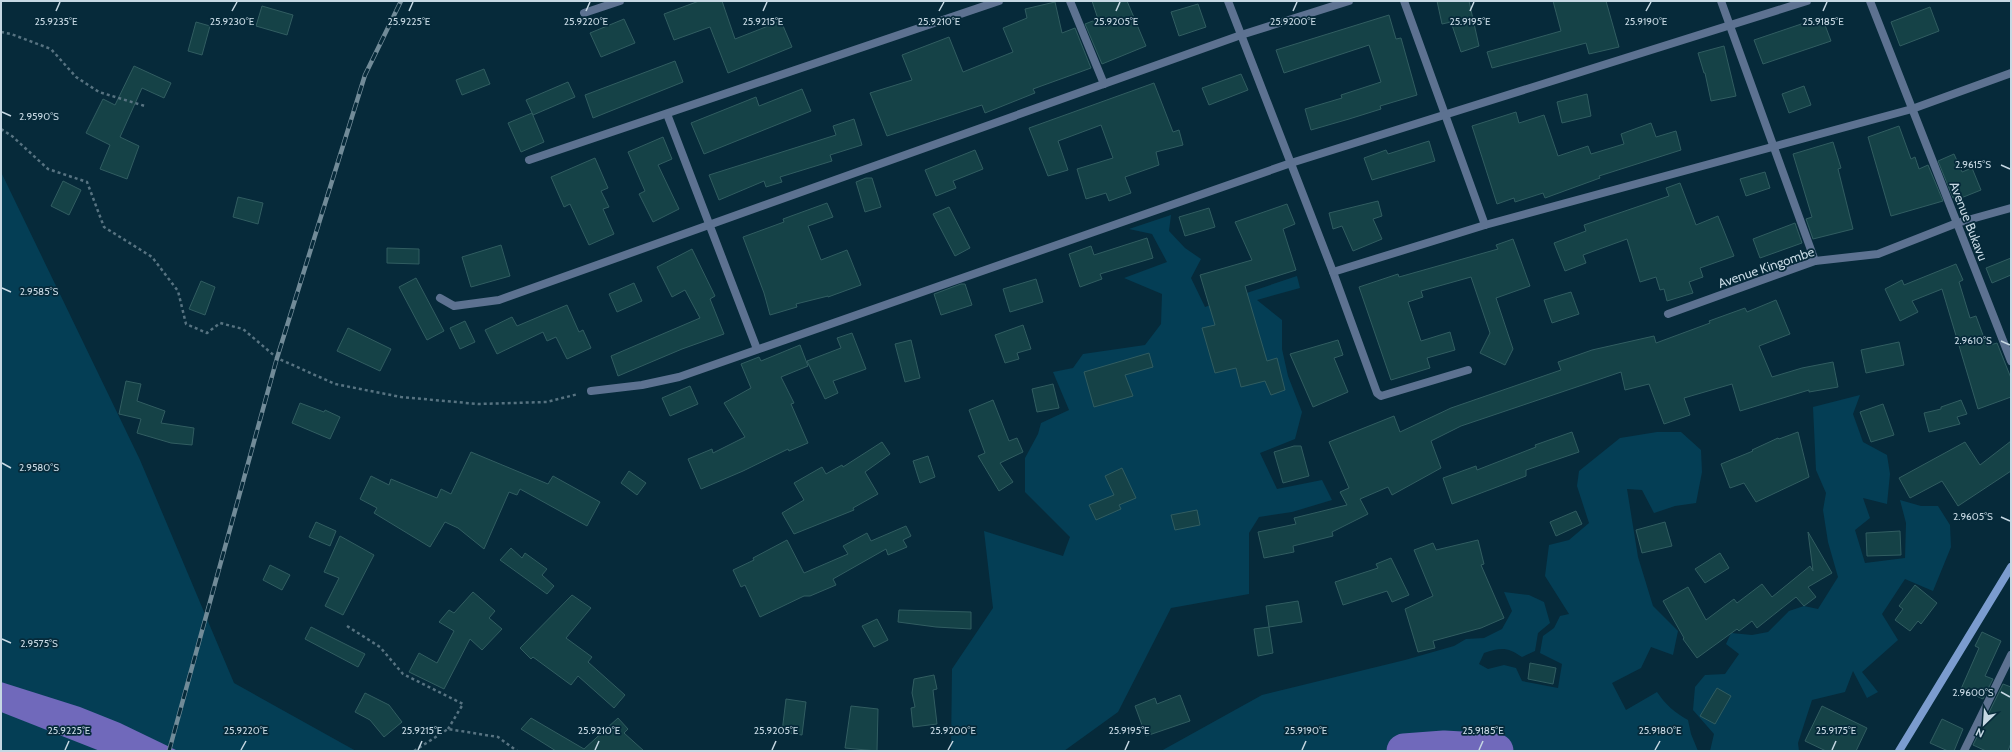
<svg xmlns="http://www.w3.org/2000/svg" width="2012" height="752" font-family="Cabin,sans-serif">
  <rect width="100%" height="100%" fill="#062a3a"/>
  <g fill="#043e55">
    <polygon points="1,172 140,460 234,683 356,751 1,751"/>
    <polygon points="1171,215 1169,231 1185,248 1201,259 1191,278 1205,307 1297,276 1300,288 1257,300 1282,320 1282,349 1288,376 1302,412 1295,439 1260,453 1277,489 1322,480 1332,500 1292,512 1259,517 1249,533 1249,594 1171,608 1118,712 1064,751 951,751 952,669 993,608 984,531 1063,556 1070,537 1025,492 1025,458 1038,434 1041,423 1069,410 1053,372 1073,368 1083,354 1145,345 1161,324 1162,294 1124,278 1167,262 1152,234 1129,229"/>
    <polygon points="1860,395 1853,414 1863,442 1887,455 1890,474 1887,504 1863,498 1870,518 1855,530 1865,563 1905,558 1906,523 1900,500 1921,506 1938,506 1950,525 1951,547 1933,591 1905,579 1882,614 1898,640 1862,672 1878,692 1867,698 1853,671 1845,692 1812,700 1798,743 1799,751 1710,751 1714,734 1693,710 1695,687 1705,675 1725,674 1739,654 1726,644 1731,633 1752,635 1768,632 1789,611 1804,606 1818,609 1838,577 1828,542 1823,510 1826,493 1816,470 1813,407"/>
    <path d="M1657,432H1681L1701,450L1702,472L1696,503L1675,506L1654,513L1642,490L1627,489L1638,557L1653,606L1678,631L1673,655L1651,647L1641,668L1612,683L1626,710L1657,692C1665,704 1675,713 1688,720L1691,734L1698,751H1161L1262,695L1405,660L1454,646L1466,639L1484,638L1502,629L1512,611L1504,592L1529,595L1544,602L1550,623L1538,633L1535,651L1522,657C1508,647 1501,647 1484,653L1479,664L1488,669L1504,665L1516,668L1522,681L1558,688L1562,664L1540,653L1543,636L1554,628L1560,616L1569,614L1545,576L1549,545L1569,540L1589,523L1577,486L1579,471L1620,438Z"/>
  </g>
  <polygon fill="#7069bb" points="1,682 80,707 120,723 176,750 100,751 1,712"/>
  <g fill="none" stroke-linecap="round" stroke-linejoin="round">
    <polyline stroke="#7069bb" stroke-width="35" points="1404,751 1444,748 1496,751"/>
  </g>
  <g fill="#154247" stroke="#315d61">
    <polygon points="699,1 722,1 735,39 781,21 792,47 728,73 710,27 674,40 664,14"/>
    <polygon points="1092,1 1127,1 1146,46 1102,64 1085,24 1098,19"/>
    <polygon points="1437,1 1469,1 1479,46 1461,52 1451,22 1442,24"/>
    <polygon points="1553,1 1606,1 1619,47 1589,54 1586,43 1492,68 1487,52 1561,31"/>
    <polygon points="1055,2 1062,33 1075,28 1091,68 1033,89 1035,93 985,113 982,105 887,136 870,93 912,80 902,55 949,37 963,72 1013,52 1003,28 1027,18 1025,9"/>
    <polygon points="1198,4 1206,27 1179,36 1171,12"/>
    <polygon points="262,6 293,15 287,35 256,26"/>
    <polygon points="1930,7 1939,31 1900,46 1891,22"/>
    <polygon points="1389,15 1396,39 1401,38 1417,95 1380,106 1381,109 1349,119 1311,130 1305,109 1342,98 1341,95 1381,82 1369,45 1284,73 1276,50"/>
    <polygon points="1822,17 1831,41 1763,64 1754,40"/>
    <polygon points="624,19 635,43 601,57 590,33"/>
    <polygon points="196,22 210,26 202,55 188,51"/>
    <polygon points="1724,46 1736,96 1711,101 1705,73 1704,73 1698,53"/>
    <polygon points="675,61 683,82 593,118 585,95"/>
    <polygon points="134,66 171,83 164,98 142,88 120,137 139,146 127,179 100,169 110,145 86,133 103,99 115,105"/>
    <polygon points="484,69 490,84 462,95 456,80"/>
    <polygon points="1241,74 1248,90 1209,105 1202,88"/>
    <polygon points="568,82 575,97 533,115 526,100"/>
    <polygon points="1154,83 1173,132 1179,130 1183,145 1156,152 1159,165 1125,177 1131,193 1109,201 1106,193 1086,199 1077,169 1113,158 1101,125 1058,141 1068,170 1048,176 1029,128"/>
    <polygon points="1804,86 1811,105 1789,113 1782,94"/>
    <polygon points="802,89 811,111 704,154 691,123 756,97 759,106"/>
    <polygon points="1587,94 1591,116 1562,123 1557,102"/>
    <polygon points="1516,112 1519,123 1544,115 1558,156 1588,146 1591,154 1624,144 1621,134 1651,123 1656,137 1676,131 1681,150 1599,176 1600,178 1545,198 1543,193 1515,202 1514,198 1497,204 1472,126"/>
    <polygon points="532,113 544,142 521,152 508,123"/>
    <polygon points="854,119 862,145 830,155 832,161 780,177 782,182 766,187 764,181 719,200 709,175 836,135 833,126"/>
    <polygon points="1899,126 1911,159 1915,157 1919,169 1928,165 1943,201 1891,216 1868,137"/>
    <polygon points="663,137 672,159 658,165 679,209 653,222 639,194 645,191 628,152"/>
    <polygon points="1429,141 1435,161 1372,180 1364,158 1386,150 1388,154"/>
    <polygon points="1833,142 1841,168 1838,169 1853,229 1813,239 1806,219 1812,217 1793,154"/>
    <polygon points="975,150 983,169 953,181 956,188 936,196 925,170"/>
    <polygon points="1954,154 1962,172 1972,168 1981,190 1956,200 1955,198 1953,198 1938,161"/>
    <polygon points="595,158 608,188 601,191 609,207 603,209 614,234 589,245 570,204 564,207 551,177"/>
    <polygon points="1765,172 1770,188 1746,196 1740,179"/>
    <polygon points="866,178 872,178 881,207 865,212 856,182"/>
    <polygon points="63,181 81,190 69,215 51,206"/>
    <polygon points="1680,183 1696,225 1718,216 1734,256 1700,268 1703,277 1689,282 1693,293 1667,301 1664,289 1660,290 1656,277 1640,282 1627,239 1583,255 1586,263 1565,271 1554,243 1586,231 1584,225 1669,196 1666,188"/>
    <polygon points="238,197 263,203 258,224 233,217"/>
    <polygon points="1378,201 1382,216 1373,219 1382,239 1353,251 1342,226 1333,229 1329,213"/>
    <polygon points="827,203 833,217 808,226 821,260 847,250 861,285 828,297 828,296 796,304 797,307 770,315 764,293 743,237 784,222 783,219"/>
    <polygon points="1287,204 1295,224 1283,229 1296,270 1245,286 1267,361 1277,358 1285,390 1271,395 1265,381 1241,387 1236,368 1215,373 1202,328 1215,325 1200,275 1252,260 1235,222"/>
    <polygon points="949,207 970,248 955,256 933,214"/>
    <polygon points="1209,208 1215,227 1185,236 1179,217"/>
    <polygon points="1795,223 1802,243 1760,258 1753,239"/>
    <polygon points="1147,238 1153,258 1100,274 1102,279 1080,287 1069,254 1091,246 1094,255"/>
    <polygon points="1513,239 1530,286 1496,298 1513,349 1505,365 1480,353 1490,333 1471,277 1421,291 1423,297 1408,302 1421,341 1450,332 1455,350 1427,358 1430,368 1391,380 1359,287 1398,274 1399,277 1498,249 1496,245"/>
    <polygon points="501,245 510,276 471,287 462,257"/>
    <polygon points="387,248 419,249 419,264 387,263"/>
    <polygon points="692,249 715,296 710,299 724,334 682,349 618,376 611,356 700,318 685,290 672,297 657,267"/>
    <polygon points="2011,258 2011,275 1992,283 1986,268"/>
    <polygon points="1956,264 1963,280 1959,282 1970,318 1976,316 1987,346 1997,343 2011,378 2011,397 1978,409 1942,289 1912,301 1918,312 1900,321 1885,289 1902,280 1904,285"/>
    <polygon points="416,278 444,331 427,340 399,287"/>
    <polygon points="1036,279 1043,302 1010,312 1003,289"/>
    <polygon points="201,281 215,287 205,315 189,309"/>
    <polygon points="634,283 642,301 617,312 609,294"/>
    <polygon points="961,284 965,284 972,305 941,315 934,294"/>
    <polygon points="1571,292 1579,314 1552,323 1544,300"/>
    <polygon points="1776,300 1790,334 1759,346 1772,377 1802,368 1833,362 1838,387 1809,392 1809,390 1740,411 1732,384 1684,398 1690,415 1664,424 1649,384 1625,390 1621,372 1461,426 1431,441 1441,468 1392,495 1388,487 1360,499 1368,514 1332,532 1333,536 1293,546 1294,552 1264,558 1258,532 1296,524 1294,518 1347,505 1340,492 1349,488 1329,442 1394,416 1400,432 1451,408 1561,370 1558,362 1592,350 1654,336 1656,343 1710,323 1709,321 1745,308 1747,312"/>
    <polygon points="567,305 579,332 583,330 591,348 567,359 556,337 547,341 543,332 497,354 485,330 512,317 517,326"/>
    <polygon points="465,321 475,342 460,349 450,328"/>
    <polygon points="1023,325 1031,349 1017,353 1019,359 1005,363 995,335"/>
    <polygon points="348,328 391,349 380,371 337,351"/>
    <polygon points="852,333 866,369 833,381 838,393 825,399 807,361 841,348 837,338"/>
    <polygon points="911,340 920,378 905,382 895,344"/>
    <polygon points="1338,340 1343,355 1334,358 1348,392 1313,407 1290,354"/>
    <polygon points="1899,342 1904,365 1866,373 1861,350"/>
    <polygon points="800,345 808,366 781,377 794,403 791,404 808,443 789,451 788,449 743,471 701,489 688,459 712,449 713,453 745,437 724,403 751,388 741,364 759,357 761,361"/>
    <polygon points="1149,353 1153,367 1125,375 1133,396 1094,407 1084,372"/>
    <polygon points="126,381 141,384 137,401 165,411 161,423 194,428 192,445 171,443 137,433 141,419 119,414"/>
    <polygon points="1053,384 1059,408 1037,412 1032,389"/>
    <polygon points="690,386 698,404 670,416 662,398"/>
    <polygon points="993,400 1009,441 1017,438 1023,452 1000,463 1013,482 999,491 978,456 985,453 969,410"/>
    <polygon points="1961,400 1967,414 1957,417 1960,424 1929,432 1924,413 1941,409 1941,407"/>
    <polygon points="300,403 324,412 325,410 340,417 330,439 292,423"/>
    <polygon points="1883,404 1894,435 1871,442 1860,412"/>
    <polygon points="1572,432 1579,452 1526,470 1526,476 1452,504 1443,478 1476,466 1477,470 1536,447 1535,445"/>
    <polygon points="1798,432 1809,477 1756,502 1744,483 1730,488 1721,464 1753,451 1752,450 1778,438 1779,439"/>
    <polygon points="2011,441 2011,471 1958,506 1942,481 1910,498 1899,478 1965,442 1980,465"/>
    <polygon points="882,442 890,454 865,472 878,494 853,508 854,510 794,534 782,513 804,500 794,483 822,467 826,474 842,465 843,467"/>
    <polygon points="1294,446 1301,446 1309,476 1283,483 1274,452"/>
    <polygon points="471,452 548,484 553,476 600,502 587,526 520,489 517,495 509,492 484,549 458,528 445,522 430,547 374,513 377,508 360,499 371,476 389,485 391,479 437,498 441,489 451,494"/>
    <polygon points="928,456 935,477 920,483 913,461"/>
    <polygon points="1122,468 1136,498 1119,505 1121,509 1096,520 1089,505 1114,495 1105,476"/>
    <polygon points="629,471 646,483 637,495 621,483"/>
    <polygon points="1197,510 1200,525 1175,530 1171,515"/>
    <polygon points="1576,511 1582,524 1556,536 1550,522"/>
    <polygon points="316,522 336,531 330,546 309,537"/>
    <polygon points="1665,522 1672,546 1642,553 1636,530"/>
    <polygon points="906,526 911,536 903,540 907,547 888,555 886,549 833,579 836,585 810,596 804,596 760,617 745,585 741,587 733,570 754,560 753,558 787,540 804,573 848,554 843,546 867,533 871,541"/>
    <polygon points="1900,531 1901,555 1867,556 1866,533"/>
    <polygon points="1808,532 1832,573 1808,587 1816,597 1804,606 1796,597 1757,628 1752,621 1739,631 1737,629 1697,658 1683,639 1684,638 1663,601 1688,587 1706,620 1734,599 1737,603 1762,584 1772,597 1810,566 1813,571"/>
    <polygon points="340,536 374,555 343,615 325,606 339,578 324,572"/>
    <polygon points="1478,540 1484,564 1481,565 1504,618 1481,628 1433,641 1435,648 1418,652 1405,609 1433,596 1414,550 1433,543 1436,550"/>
    <polygon points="511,548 522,558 525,553 547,569 542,575 554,586 547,594 500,560"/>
    <polygon points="1720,553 1729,568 1705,583 1695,569"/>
    <polygon points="1391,558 1409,595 1392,602 1387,591 1343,605 1335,582 1378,568 1376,564"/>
    <polygon points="270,565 290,575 282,590 263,580"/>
    <polygon points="1915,585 1937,603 1921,624 1918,621 1910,631 1895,620 1903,609 1899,606"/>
    <polygon points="473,592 495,611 489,618 502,629 482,650 470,639 444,689 409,672 419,653 437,663 454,631 439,622 449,610 454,613"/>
    <polygon points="572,595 591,608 566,638 592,657 588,662 625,695 614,708 578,676 571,685 533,657 531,659 520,648"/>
    <polygon points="1298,601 1302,622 1269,627 1266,606"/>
    <polygon points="899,610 971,612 971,629 936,627 898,622"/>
    <polygon points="877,619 888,640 874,647 862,626"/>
    <polygon points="311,627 365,654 358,667 305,639"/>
    <polygon points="1269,627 1273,653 1258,656 1254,629"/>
    <polygon points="1982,632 2001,641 1985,676 1993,679 1983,699 1961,689 1979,648 1975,646"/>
    <polygon points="1530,663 1556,668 1553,684 1528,679"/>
    <polygon points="934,675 937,689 933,690 937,724 913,727 911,708 915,707 912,693 914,679"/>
    <polygon points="2003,684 2011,687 2011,743 2008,751 1986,751 1973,745"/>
    <polygon points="1717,688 1731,696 1715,724 1700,716"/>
    <polygon points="365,693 389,705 402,722 384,737 370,720 355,712"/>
    <polygon points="1180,695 1190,721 1146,736 1135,706 1155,698 1157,704"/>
    <polygon points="786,699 806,702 802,735 782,732"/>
    <polygon points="851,706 878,709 877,751 845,748"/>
    <polygon points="1822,706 1867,728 1856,751 1826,751 1805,741"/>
    <polygon points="531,718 584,749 618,718 628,729 624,733 644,751 556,751 521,729"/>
    <polygon points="1942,719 1963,729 1954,751 1948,751 1930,743"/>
  </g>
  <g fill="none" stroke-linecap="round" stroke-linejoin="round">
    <g stroke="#577381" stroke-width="2.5" stroke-dasharray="3 3" stroke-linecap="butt">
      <polyline points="1,32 11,34 51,49 76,77 99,92 145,106"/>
      <polyline points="1,129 12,136 48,169 87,182 104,227 152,257 178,291 186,324 207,333 220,323 243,329 277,358 335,384 401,397 478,404 547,402 578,394"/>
      <polyline points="347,626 380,647 403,674 463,704 448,729"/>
      <polyline points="414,751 448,729 498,737 517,751"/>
    </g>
    <g stroke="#5d7291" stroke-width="8">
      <polyline points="1070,1 1104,84"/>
      <polyline points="1228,1 1333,272 1377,393 1381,396 1468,370"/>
      <polyline points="1404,1 1485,225"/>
      <polyline points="1721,1 1815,261"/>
      <polyline points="1870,1 2011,361"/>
      <polyline points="584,13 620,1"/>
      <polyline points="667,114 757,349"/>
      <polyline points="529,160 999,1"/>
      <polyline points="1333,272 1485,225 1912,109 2011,73"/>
      <polyline points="440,298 454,306 499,300 1241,35 1349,1"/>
      <polyline points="1668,314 1815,261 1878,254 1957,223 2011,208"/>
      <polyline points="591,391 642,385 679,377 1291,163 1807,1"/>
      <polyline points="1964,751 2011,655"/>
    </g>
    <polyline stroke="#7b9ccf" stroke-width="8" points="1899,751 2011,567"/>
    <defs>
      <polyline id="rail" points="169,751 277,358 365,75 401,1"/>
    </defs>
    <use href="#rail" stroke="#718b98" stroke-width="4.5"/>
    <use href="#rail" stroke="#062a3a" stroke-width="3" stroke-dasharray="9" stroke-linecap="butt"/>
  </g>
  <path fill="none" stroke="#c6d8e3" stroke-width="1.5" d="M56,11L60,2M232,11L237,2M409,11L413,2M586,11L590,2M763,11L767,2M939,11L944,2M1116,11L1120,2M1293,11L1297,2M1470,11L1474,2M1646,11L1651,2M1823,11L1827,2M2,112L11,116M2001,165L2010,169M2,288L11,292M2001,341L2010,345M2,463L11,468M2001,517L2010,521M2,639L11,643M2001,692L2010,697M65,750L69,741M241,750L246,741M418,750L422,741M595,750L599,741M772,750L776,741M948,750L953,741M1125,750L1129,741M1302,750L1306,741M1479,750L1483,741M1655,750L1660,741M1832,750L1836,741"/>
  <g text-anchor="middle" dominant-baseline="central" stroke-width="3.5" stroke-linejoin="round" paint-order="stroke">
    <g font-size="13" fill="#c6d8e3" stroke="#062a3a">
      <text transform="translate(1969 221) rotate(69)">Avenue Bukavu</text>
      <text transform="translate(1766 267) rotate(-19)">Avenue Kingombe</text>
    </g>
  </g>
  <g font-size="10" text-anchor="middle" fill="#c6d8e3" stroke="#062a3a" stroke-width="3.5" stroke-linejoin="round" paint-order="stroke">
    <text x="56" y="25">25.9235°E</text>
    <text x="409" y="25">25.9225°E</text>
    <text x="586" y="25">25.9220°E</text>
    <text x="763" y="25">25.9215°E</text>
    <text x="939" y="25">25.9210°E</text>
    <text x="1116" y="25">25.9205°E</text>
    <text x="1293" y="25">25.9200°E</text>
    <text x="1470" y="25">25.9195°E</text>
    <text x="1646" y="25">25.9190°E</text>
    <text x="1823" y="25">25.9185°E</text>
    <text x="232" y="25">25.9230°E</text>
    <text x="39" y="120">2.9590°S</text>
    <text x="1973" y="168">2.9615°S</text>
    <text x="39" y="295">2.9585°S</text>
    <text x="1973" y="344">2.9610°S</text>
    <text x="39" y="471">2.9580°S</text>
    <text x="1973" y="520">2.9605°S</text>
    <text x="39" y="647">2.9575°S</text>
    <text x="1973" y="696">2.9600°S</text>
    <text x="69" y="734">25.9225°E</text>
    <text x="246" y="734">25.9220°E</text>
    <text x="422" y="734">25.9215°E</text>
    <text x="599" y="734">25.9210°E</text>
    <text x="776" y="734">25.9205°E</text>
    <text x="953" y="734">25.9200°E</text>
    <text x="1129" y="734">25.9195°E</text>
    <text x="1306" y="734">25.9190°E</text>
    <text x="1660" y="734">25.9180°E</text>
    <text x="1836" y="734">25.9175°E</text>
    <text x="1483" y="734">25.9185°E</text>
  </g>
  <rect width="2012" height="752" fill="none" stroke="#c6d8e3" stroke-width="4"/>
  <g transform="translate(1984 724) rotate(205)" stroke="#062a3a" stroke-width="3" paint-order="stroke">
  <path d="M0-3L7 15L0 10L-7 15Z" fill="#c6d8e3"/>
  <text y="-6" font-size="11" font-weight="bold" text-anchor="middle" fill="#c6d8e3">N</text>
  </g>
</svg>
